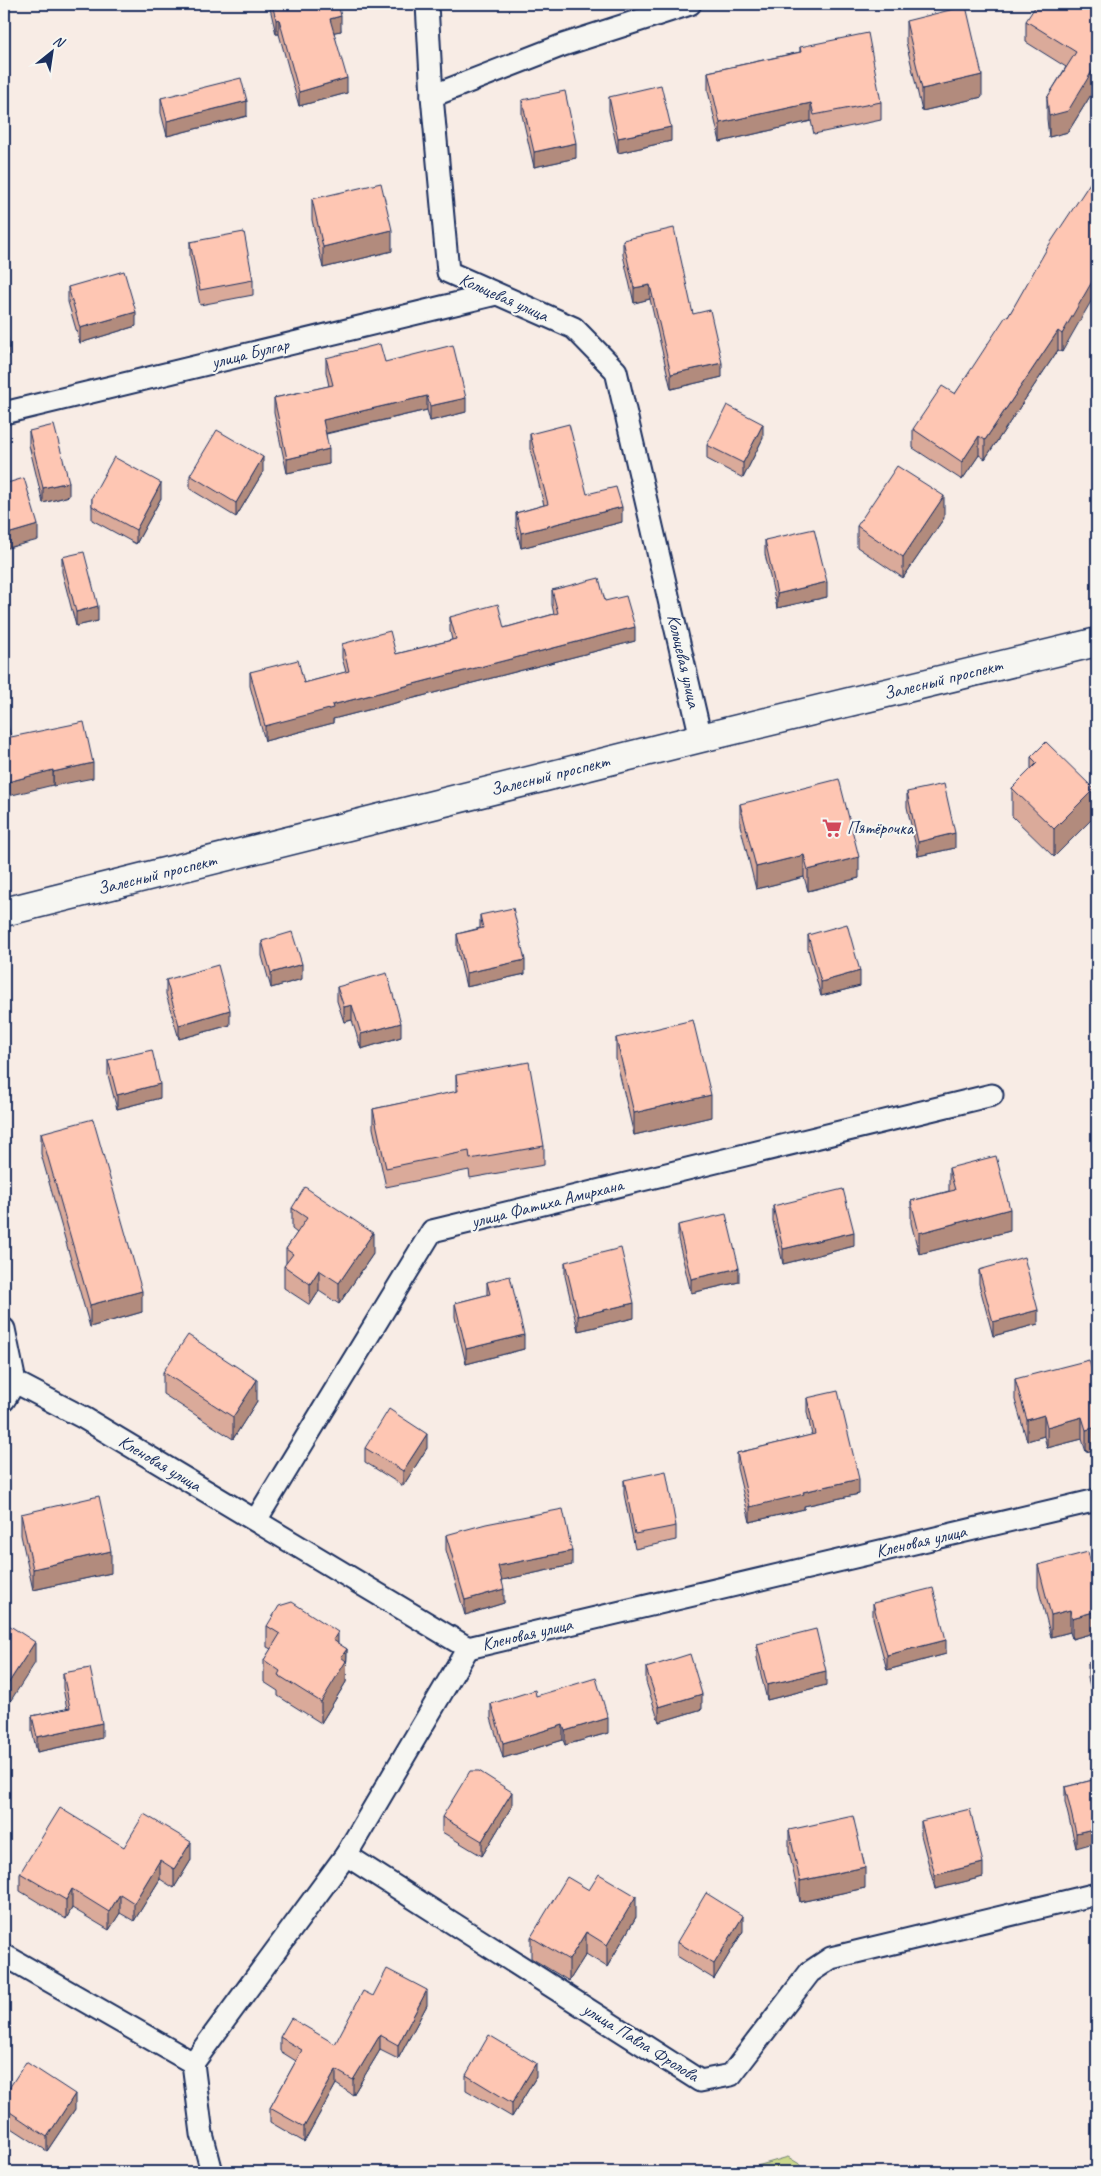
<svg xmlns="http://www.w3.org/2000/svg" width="1101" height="2176" font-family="Caveat,sans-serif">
  <rect width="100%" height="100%" fill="#f8ece5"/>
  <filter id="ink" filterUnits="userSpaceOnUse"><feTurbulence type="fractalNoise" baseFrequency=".02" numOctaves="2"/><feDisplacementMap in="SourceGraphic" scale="10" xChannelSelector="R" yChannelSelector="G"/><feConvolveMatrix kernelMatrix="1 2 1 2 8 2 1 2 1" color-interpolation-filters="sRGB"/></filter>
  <g filter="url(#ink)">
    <polygon fill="#cbd88b" stroke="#738474" points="788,2157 801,2165 804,2172 748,2172 750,2168"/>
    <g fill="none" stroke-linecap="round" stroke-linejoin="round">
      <defs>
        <g id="minor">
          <polyline points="427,4 432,96 448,272 574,328 616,371 701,738"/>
          <polyline points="432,96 563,45 690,4"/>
          <polyline points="4,413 496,294"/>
          <polyline points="4,1329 15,1382"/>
          <polyline points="15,1382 84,1418 468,1648 1097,1500"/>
          <polyline points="4,1400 15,1382"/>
          <polyline points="256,1520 432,1231 992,1095"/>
          <polyline points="346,1855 700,2081 731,2075 810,1972 831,1958 1097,1894"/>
          <polyline points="4,1955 193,2063 346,1855 468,1648"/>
          <polyline points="193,2063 202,2134 212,2172"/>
        </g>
        <polyline id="secondary" points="4,912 701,738 1097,642"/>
      </defs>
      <use href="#minor" stroke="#1b2f5e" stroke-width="25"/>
      <use href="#secondary" stroke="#1b2f5e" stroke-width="31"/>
      <use href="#minor" stroke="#f6f6f2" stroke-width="21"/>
      <use href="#secondary" stroke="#f6f6f2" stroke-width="28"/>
    </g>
    <g fill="#daaa9a" stroke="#1b2f5e">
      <polygon points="270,4 338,4 341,31 334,32 347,93 299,106 279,34 276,34 270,8"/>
      <polygon points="1097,5 1097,85 1068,132 1049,137 1047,119 1047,98 1066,67 1026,42 1026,21"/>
      <polygon points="906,21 982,97 922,111 906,42"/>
      <polygon points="800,47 881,102 881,120 814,134 811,121 720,142 708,91 708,72 800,52"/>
      <polygon points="609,97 671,141 618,153 609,111"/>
      <polygon points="161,98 247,116 167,136 161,113"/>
      <polygon points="522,100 576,158 534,167 522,115"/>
      <polygon points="1092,180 1062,352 1058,350 985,459 979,455 962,480 913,448 913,429 955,394 1008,317"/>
      <polygon points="312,199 392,251 323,268 312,220"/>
      <polygon points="623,240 693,314 722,377 671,389 650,299 634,303 623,255"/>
      <polygon points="190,242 253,280 253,295 200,305 190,257"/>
      <polygon points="68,287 136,326 80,343 68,302"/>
      <polygon points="326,358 385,362 466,412 430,421 427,410 326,434 329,464 287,473 274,413 274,398 329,386 326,372"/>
      <polygon points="29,431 69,496 43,503 29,445"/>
      <polygon points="530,434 587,494 622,522 521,548 516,527 516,513 544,505 530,449"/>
      <polygon points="763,438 743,478 707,459 707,445"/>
      <polygon points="263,472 236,517 190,489 190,475"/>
      <polygon points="92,497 161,498 136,544 92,520"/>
      <polygon points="944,518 903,578 857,547 857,526"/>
      <polygon points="765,540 827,597 777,608 765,554"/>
      <polygon points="62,557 98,621 76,626 62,572"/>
      <polygon points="552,590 605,601 635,641 333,719 333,723 265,741 250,686 250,672 304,683 346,672 342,658 342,644 396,654 452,640 450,631 450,617 504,628 554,614 552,605"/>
      <polygon points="1031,757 1094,817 1054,857 1012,816 1012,788 1031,769"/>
      <polygon points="907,792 955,848 918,856 907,807"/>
      <polygon points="740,804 859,878 808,891 804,877 756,889 740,825"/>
      <polygon points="480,915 525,974 466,987 457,948 457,934 480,928"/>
      <polygon points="808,935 860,986 821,996 808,949"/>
      <polygon points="262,941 302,979 271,988 262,956"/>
      <polygon points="166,980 230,1025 179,1039 166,994"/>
      <polygon points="337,987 401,1037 361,1049 352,1020 344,1022 337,1001"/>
      <polygon points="616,1038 711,1117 634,1135 616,1059"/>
      <polygon points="108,1060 160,1098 117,1109 108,1075"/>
      <polygon points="456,1075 544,1146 544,1165 470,1178 469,1170 386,1187 373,1128 373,1109 456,1092"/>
      <polygon points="41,1133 142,1312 90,1327 41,1154"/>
      <polygon points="949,1168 1010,1231 919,1254 911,1223 911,1201 949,1191"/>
      <polygon points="773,1206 854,1246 783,1264 773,1221"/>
      <polygon points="292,1208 373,1254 339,1304 319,1291 310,1305 284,1288 284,1266 286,1264 286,1249 297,1233 292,1229"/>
      <polygon points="678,1225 739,1282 691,1293 678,1239"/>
      <polygon points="565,1262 634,1318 578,1331 565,1276"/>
      <polygon points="979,1270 1038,1324 993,1336 979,1284"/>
      <polygon points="487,1282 524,1349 466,1364 455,1317 455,1303 487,1295"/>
      <polygon points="163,1372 257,1401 233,1439 163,1394"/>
      <polygon points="1015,1379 1097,1388 1097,1449 1086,1452 1082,1439 1047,1448 1044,1436 1027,1441 1015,1400"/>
      <polygon points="807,1398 859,1494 804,1506 804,1509 750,1522 737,1468 737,1453 812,1435 807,1412"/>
      <polygon points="365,1448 427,1448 403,1486 365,1462"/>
      <polygon points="624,1480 676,1526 676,1540 635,1549 624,1494"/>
      <polygon points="21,1514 111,1573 33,1590 21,1535"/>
      <polygon points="446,1535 572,1565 502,1580 504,1603 465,1615 446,1550"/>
      <polygon points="1038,1565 1093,1571 1097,1570 1097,1632 1072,1639 1070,1632 1051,1637 1038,1587"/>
      <polygon points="873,1603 946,1654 887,1670 873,1618"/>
      <polygon points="267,1626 338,1644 347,1649 346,1682 321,1723 278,1696 278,1691 264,1682 264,1660 271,1649 267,1647"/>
      <polygon points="757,1644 826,1685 767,1700 757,1658"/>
      <polygon points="1097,1661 1097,1715 1088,1678 1088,1663"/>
      <polygon points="646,1668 702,1709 659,1722 646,1682"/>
      <polygon points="63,1673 102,1738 37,1752 32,1731 32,1716 67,1709 63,1688"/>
      <polygon points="536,1696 608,1733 565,1745 563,1740 503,1758 491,1718 491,1704"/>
      <polygon points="1097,1779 1076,1848 1065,1802 1065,1787"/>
      <polygon points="512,1806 482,1856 442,1832 442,1817"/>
      <polygon points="921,1821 983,1877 935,1889 921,1835"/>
      <polygon points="789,1830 865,1888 800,1902 789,1852"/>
      <polygon points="124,1847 191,1860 174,1888 160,1879 134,1921 120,1913 109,1930 72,1908 66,1919 20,1891 20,1873"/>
      <polygon points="636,1917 607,1967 586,1954 569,1981 531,1958 531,1937"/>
      <polygon points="743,1931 714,1979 677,1956 677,1942"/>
      <polygon points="373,1996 427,2005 398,2059 380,2050 353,2095 336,2084 304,2142 270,2122 270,2108 296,2061 280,2051 280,2037 335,2044"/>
      <polygon points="466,2075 536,2077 512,2117 466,2090"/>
      <polygon points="4,2096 75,2109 47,2151 4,2123"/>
    </g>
    <g fill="#b28b7d" stroke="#1b2f5e">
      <polygon points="341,16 341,31 330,33 330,19"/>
      <polygon points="279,19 279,34 276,34 276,20"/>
      <polygon points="1097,63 1097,85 1068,132 1049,137 1049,116"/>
      <polygon points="982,75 982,97 922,111 922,89"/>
      <polygon points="347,78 347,93 299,106 299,92"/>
      <polygon points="247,101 247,116 167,136 167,121"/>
      <polygon points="811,103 811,121 720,142 720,123"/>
      <polygon points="671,127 671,141 618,153 618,138"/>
      <polygon points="576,143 576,158 534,167 534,152"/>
      <polygon points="392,230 392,251 323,268 323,247"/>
      <polygon points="1097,263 1097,291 1062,352 1062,334 1093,270"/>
      <polygon points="650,285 650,299 634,303 634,288"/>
      <polygon points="136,312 136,326 80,343 80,328"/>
      <polygon points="1058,331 1058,350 985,459 985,440"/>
      <polygon points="9,343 9,357 4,358 4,344"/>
      <polygon points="722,363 722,377 671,389 671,374"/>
      <polygon points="427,396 427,410 323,434 323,420"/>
      <polygon points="466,398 466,412 430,421 430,406"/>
      <polygon points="763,424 763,438 743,478 743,463"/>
      <polygon points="979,436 979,455 962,480 962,462"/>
      <polygon points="329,449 329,464 287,473 287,459"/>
      <polygon points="263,457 263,472 236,517 236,503"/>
      <polygon points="69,482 69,496 43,503 43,488"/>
      <polygon points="161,483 161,498 136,544 136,530"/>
      <polygon points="944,496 944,518 903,578 903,557"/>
      <polygon points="622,507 622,522 521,548 521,533"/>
      <polygon points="38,525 38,540 4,549 4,535"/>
      <polygon points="827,582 827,597 777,608 777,594"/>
      <polygon points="98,606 98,621 76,626 76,612"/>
      <polygon points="635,627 635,641 333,719 333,723 265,741 265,726 332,705"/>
      <polygon points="93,763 93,778 53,786 53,772"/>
      <polygon points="53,770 53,785 4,797 4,783"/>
      <polygon points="1094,789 1094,817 1054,857 1054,829"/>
      <polygon points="955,833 955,848 918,856 918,842"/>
      <polygon points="804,855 804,877 756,889 756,867"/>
      <polygon points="859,857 859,878 808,891 808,870"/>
      <polygon points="525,960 525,974 466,987 466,973"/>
      <polygon points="302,964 302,979 271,988 271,973"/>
      <polygon points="860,971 860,986 821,996 821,982"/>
      <polygon points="352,1005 352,1020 344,1022 344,1007"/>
      <polygon points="230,1010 230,1025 179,1039 179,1025"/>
      <polygon points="401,1023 401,1037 361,1049 361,1034"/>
      <polygon points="160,1084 160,1098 117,1109 117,1095"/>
      <polygon points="711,1095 711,1117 634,1135 634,1113"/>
      <polygon points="1010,1209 1010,1231 919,1254 919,1233"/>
      <polygon points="854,1232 854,1246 783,1264 783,1249"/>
      <polygon points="373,1233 373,1254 339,1304 339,1283"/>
      <polygon points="739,1268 739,1282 691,1293 691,1279"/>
      <polygon points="319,1270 319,1291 310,1305 310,1284"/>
      <polygon points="142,1291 142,1312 90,1327 90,1305"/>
      <polygon points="634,1303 634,1318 578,1331 578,1316"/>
      <polygon points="1038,1310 1038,1324 993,1336 993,1322"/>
      <polygon points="524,1335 524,1349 466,1364 466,1349"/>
      <polygon points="257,1380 257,1401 233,1439 233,1417"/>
      <polygon points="1044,1415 1044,1436 1027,1441 1027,1420"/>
      <polygon points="1082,1417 1082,1439 1047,1448 1047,1427"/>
      <polygon points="1097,1427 1097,1449 1086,1452 1086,1430"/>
      <polygon points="427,1434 427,1448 403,1486 403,1471"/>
      <polygon points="859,1479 859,1494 804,1506 804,1509 750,1522 750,1507 803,1492"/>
      <polygon points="111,1551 111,1573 33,1590 33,1569"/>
      <polygon points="572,1551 572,1565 498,1581 498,1566"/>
      <polygon points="504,1589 504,1603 465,1615 465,1600"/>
      <polygon points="1070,1610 1070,1632 1051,1637 1051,1615"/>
      <polygon points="1097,1611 1097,1632 1072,1639 1072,1618"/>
      <polygon points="338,1632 338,1653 333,1640"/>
      <polygon points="946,1640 946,1654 887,1670 887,1655"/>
      <polygon points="35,1642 35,1663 4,1711 4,1690"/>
      <polygon points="347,1649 346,1682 321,1723 321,1702 341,1657"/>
      <polygon points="826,1671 826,1685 767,1700 767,1685"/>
      <polygon points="702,1694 702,1709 659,1722 659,1707"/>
      <polygon points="608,1718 608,1733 565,1745 565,1731"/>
      <polygon points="102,1723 102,1738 37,1752 37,1737"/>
      <polygon points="563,1725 563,1740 503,1758 503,1743"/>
      <polygon points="512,1792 512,1806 482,1856 482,1841"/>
      <polygon points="1097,1828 1097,1842 1076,1848 1076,1833"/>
      <polygon points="191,1842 191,1860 174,1888 174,1869"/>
      <polygon points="160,1860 160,1879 134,1921 134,1903"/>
      <polygon points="983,1863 983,1877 935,1889 935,1875"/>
      <polygon points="865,1867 865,1888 800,1902 800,1881"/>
      <polygon points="72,1889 72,1908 66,1919 66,1900"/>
      <polygon points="120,1894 120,1913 109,1930 109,1912"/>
      <polygon points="636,1896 636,1917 607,1967 607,1945"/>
      <polygon points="743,1916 743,1931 714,1979 714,1964"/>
      <polygon points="586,1932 586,1954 569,1981 569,1960"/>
      <polygon points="427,1990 427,2005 398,2059 398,2045"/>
      <polygon points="380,2035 380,2050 353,2095 353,2080"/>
      <polygon points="536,2063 536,2077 512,2117 512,2103"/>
      <polygon points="336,2070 336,2084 304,2142 304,2127"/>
      <polygon points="75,2094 75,2109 47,2151 47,2137"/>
    </g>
    <g fill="#fec6b3" stroke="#1b2f5e">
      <polygon points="272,4 338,4 341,16 330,19 347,78 299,92 279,19 276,20"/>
      <polygon points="1037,4 1095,4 1097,5 1097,63 1068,111 1049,116 1047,98 1076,52 1026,21"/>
      <polygon points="966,6 982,75 922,89 906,21"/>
      <polygon points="868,33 881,102 814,115 811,103 720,123 708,72 801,52 800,47"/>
      <polygon points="241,78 247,101 167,121 161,98"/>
      <polygon points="661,85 671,127 618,138 609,97"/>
      <polygon points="565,91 576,143 534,152 522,100"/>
      <polygon points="1092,180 1097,183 1097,263 1093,270 1097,273 1062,334 1058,331 985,440 979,436 962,462 913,429 942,386 955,394 1006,316 1008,317 1049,245"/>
      <polygon points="381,183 392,230 323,247 312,199"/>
      <polygon points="674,228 693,314 710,310 722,363 671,374 650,285 634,288 623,240"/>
      <polygon points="244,232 253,280 200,290 190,242"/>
      <polygon points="124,271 136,312 80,328 68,287"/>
      <polygon points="4,321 9,343 4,344"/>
      <polygon points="380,344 385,362 453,345 466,398 430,406 427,396 323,420 329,449 287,459 274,398 333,385 326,358"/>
      <polygon points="727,405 763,424 743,463 707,445"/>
      <polygon points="569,424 587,494 616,487 622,507 521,533 516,513 548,504 530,434"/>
      <polygon points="54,425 69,482 43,488 29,431"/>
      <polygon points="217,430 263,457 236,503 190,475"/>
      <polygon points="114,457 161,483 136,530 92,506 92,497"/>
      <polygon points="897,466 944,496 903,557 857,526"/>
      <polygon points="24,478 38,525 4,535 4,484"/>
      <polygon points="814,529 827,582 777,594 765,540"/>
      <polygon points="84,552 98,606 76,612 62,557"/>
      <polygon points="599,578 605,601 626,596 635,627 332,705 333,708 265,726 250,672 298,660 304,683 349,671 342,644 390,631 396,654 456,639 450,617 498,604 504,628 558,613 552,590"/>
      <polygon points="6,719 11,737 84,722 93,763 53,772 53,770 4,783 4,720"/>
      <polygon points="1046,742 1094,789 1054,829 1012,788 1037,763 1031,757"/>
      <polygon points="839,779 859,857 808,870 804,855 756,867 740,804"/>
      <polygon points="944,784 955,833 918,842 907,792"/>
      <polygon points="513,908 525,960 466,973 457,934 483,928 480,915"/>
      <polygon points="847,924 860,971 821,982 808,935"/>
      <polygon points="292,932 302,964 271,973 262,941"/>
      <polygon points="218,965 230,1010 179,1025 166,980"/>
      <polygon points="387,973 401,1023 361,1034 352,1005 344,1007 337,987"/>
      <polygon points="693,1020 711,1095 634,1113 616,1038"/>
      <polygon points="152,1050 160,1084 117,1095 108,1060"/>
      <polygon points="529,1062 544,1146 470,1159 469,1151 386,1168 373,1109 458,1091 456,1075"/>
      <polygon points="93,1119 142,1291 90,1305 41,1133"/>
      <polygon points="996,1156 1010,1209 919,1233 911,1201 955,1190 949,1168"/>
      <polygon points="305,1187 373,1233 339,1283 319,1270 310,1284 284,1266 293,1254 286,1249 307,1218 292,1208"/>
      <polygon points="843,1189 854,1232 783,1249 773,1206"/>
      <polygon points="726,1214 739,1268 691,1279 678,1225"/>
      <polygon points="621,1248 634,1303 578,1316 565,1262"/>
      <polygon points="1024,1257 1038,1310 993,1322 979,1270"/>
      <polygon points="510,1276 524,1335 466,1349 455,1303 490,1294 487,1282"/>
      <polygon points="188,1335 257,1380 233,1417 163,1372"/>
      <polygon points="1089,1360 1097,1388 1097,1427 1086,1430 1082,1417 1047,1427 1044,1415 1027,1420 1015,1379"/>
      <polygon points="838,1391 859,1479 803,1492 804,1494 750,1507 737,1453 815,1434 807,1398"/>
      <polygon points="389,1409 427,1434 403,1471 365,1448"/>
      <polygon points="666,1471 676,1526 635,1534 624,1480"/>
      <polygon points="99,1496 111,1551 33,1569 21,1514"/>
      <polygon points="563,1509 572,1551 498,1566 504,1589 465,1600 446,1535 486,1524"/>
      <polygon points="1088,1552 1093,1571 1097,1570 1097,1611 1072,1618 1070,1610 1051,1615 1038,1565"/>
      <polygon points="933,1588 946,1640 887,1655 873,1603"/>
      <polygon points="292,1602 338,1632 333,1640 347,1649 341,1657 346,1661 321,1702 278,1675 280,1671 264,1660 280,1634 267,1626 279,1606"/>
      <polygon points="4,1622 35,1642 4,1690"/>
      <polygon points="816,1629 826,1671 767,1685 757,1644"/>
      <polygon points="690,1654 702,1694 659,1707 646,1668"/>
      <polygon points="1097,1661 1097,1701 1088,1663"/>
      <polygon points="90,1668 102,1723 37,1737 32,1716 70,1708 63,1673"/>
      <polygon points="596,1678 608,1718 565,1731 563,1725 503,1743 491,1704 535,1690 536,1696"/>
      <polygon points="470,1771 479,1771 512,1792 482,1841 442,1817"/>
      <polygon points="1097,1779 1097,1828 1076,1833 1065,1787"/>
      <polygon points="60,1808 124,1847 144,1814 191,1842 174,1869 160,1860 134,1903 120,1894 109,1912 72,1889 66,1900 20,1873"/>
      <polygon points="970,1809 983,1863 935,1875 921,1821"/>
      <polygon points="853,1816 865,1867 800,1881 789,1830"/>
      <polygon points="599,1874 636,1896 607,1945 586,1932 569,1960 531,1937 567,1877 589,1890"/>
      <polygon points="706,1893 743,1916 714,1964 677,1942"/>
      <polygon points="387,1969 427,1990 398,2045 380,2035 353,2080 336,2070 304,2127 270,2108 302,2050 280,2037 291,2018 335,2044 363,1991 373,1996"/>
      <polygon points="489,2035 536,2063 512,2103 466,2075"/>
      <polygon points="26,2062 75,2094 47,2137 4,2108 4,2096"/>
      <polygon points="370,2168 371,2172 353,2172"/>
    </g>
  </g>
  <defs>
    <symbol id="supermarket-bare" viewBox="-9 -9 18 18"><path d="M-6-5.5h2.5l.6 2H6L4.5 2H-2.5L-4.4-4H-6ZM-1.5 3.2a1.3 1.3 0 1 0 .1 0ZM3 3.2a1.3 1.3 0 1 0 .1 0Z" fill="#d1495b" stroke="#f6f6f2" stroke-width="2.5" paint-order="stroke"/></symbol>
  </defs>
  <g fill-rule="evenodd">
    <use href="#supermarket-bare" x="818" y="814" width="28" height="28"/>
  </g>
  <g text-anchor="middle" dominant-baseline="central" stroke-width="4.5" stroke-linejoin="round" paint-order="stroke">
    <g font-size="18" fill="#1b2f5e" stroke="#f6f6f2">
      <text transform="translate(504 297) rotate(24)">Кольцевая улица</text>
      <text transform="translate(250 353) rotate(-14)">улица Булгар</text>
      <text transform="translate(684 661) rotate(77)">Кольцевая улица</text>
      <text transform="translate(943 679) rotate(-14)">Залесный проспект</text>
      <text transform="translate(550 775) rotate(-14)">Залесный проспект</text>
      <text transform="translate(157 874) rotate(-14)">Залесный проспект</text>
      <text transform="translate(547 1203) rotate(-14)">улица Фатиха Амирхана</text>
      <text transform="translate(160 1463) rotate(31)">Кленовая улица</text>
      <text transform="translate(921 1541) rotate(-13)">Кленовая улица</text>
      <text transform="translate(527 1634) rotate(-13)">Кленовая улица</text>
      <text transform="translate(641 2042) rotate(32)">улица Павла Фролова</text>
    </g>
    <g font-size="18" fill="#1b2f5e" stroke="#f6f6f2" text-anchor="start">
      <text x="847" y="828">Пятёрочка</text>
    </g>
  </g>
  <rect width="1101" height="2176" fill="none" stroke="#f6f6f2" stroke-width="20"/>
  <rect x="10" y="10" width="1081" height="2156" fill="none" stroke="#1b2f5e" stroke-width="2" filter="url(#ink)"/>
  <g transform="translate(52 52) rotate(30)" stroke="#f6f6f2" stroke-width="4" paint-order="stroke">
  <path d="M0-4L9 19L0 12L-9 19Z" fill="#1b2f5e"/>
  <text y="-8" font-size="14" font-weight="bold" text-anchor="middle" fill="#1b2f5e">N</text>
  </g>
</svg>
